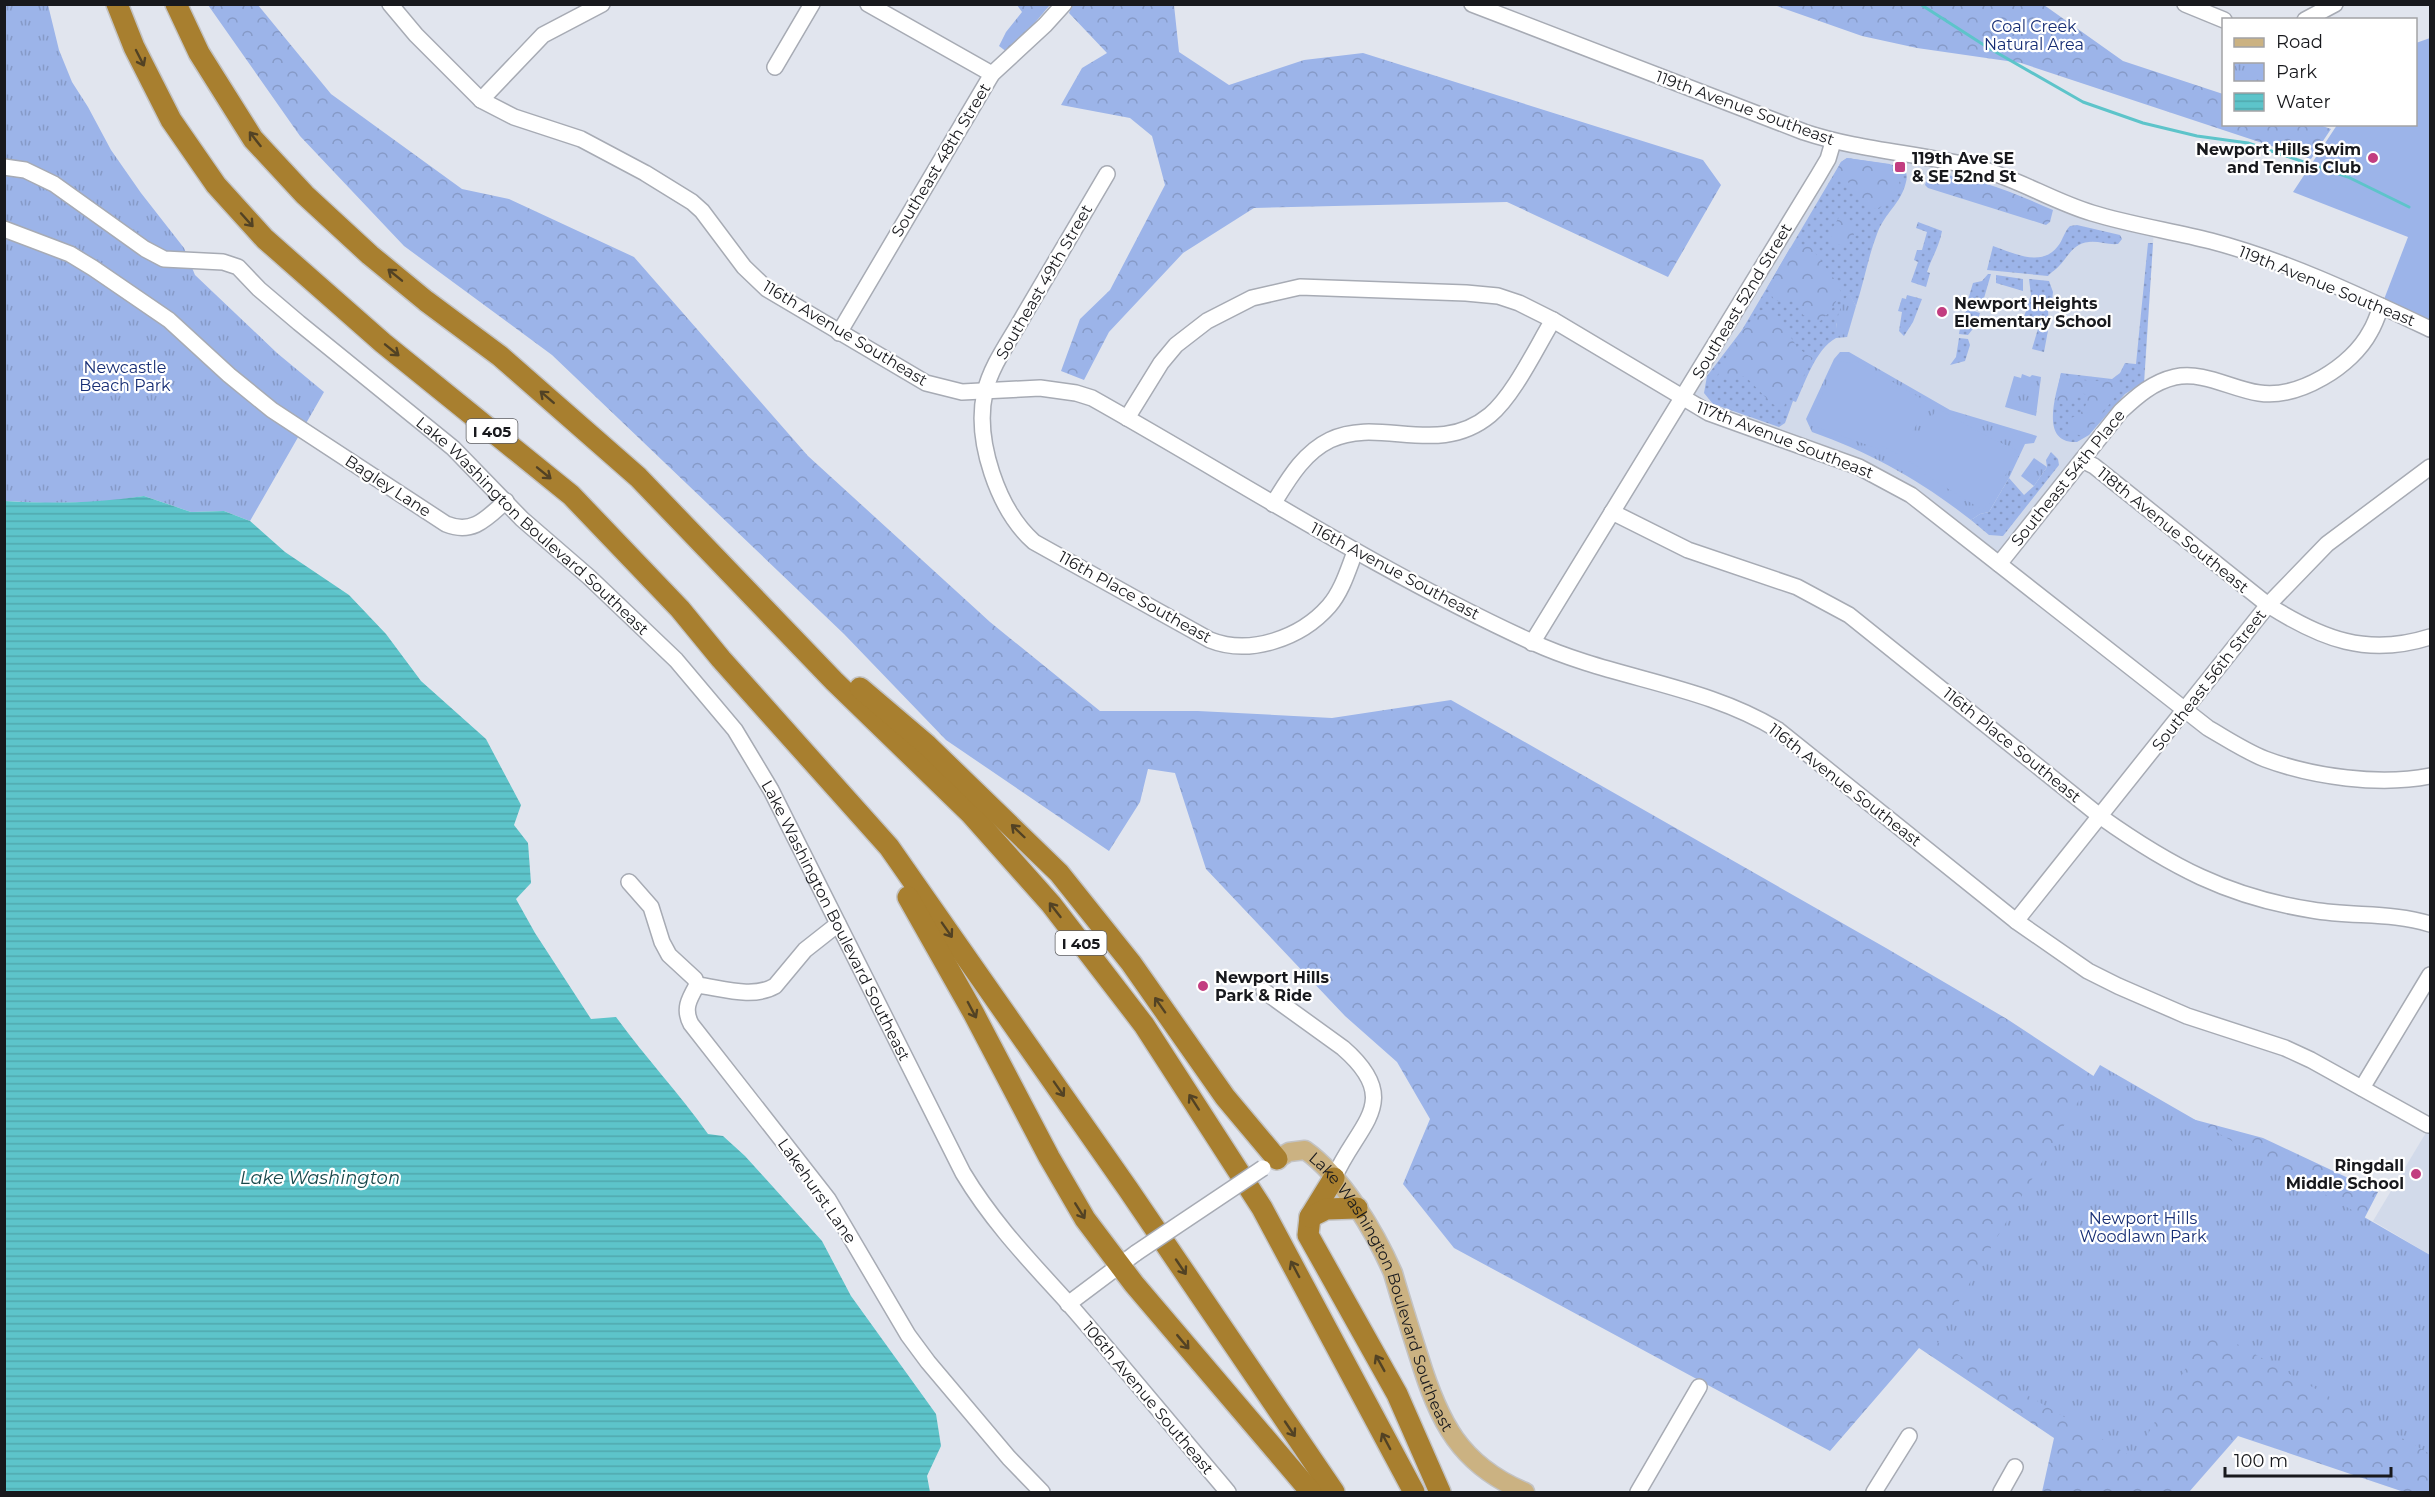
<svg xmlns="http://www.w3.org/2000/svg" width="2435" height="1497" font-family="Montserrat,sans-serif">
  <defs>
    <pattern id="grass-dots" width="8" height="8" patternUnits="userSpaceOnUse" patternTransform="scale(1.5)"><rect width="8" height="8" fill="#9cb4e9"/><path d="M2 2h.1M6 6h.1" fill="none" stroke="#869ac7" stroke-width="1.8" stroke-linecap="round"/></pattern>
    <pattern id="forest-crowns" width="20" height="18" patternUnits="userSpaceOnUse" patternTransform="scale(1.5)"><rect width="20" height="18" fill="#9cb4e9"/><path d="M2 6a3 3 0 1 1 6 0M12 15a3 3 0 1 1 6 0" fill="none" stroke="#869ac7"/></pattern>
    <pattern id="park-tufts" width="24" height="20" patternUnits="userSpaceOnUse" patternTransform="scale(1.5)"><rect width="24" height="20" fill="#9cb4e9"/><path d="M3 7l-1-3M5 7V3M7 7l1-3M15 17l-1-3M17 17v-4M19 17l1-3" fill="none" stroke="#869ac7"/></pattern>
    <pattern id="water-rules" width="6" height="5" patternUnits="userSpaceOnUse" patternTransform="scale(1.5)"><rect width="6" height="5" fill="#5dc4ca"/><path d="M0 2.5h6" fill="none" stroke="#50a8ad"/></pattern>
  </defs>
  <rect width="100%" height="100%" fill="#e1e5ee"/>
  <g fill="#d2daea">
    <polygon points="1833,142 1955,163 2154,228 2144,390 1999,564 1911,495 1682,398"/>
    <polygon points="2430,1126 2430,1255 2373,1221"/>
  </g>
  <g fill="url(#grass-dots)">
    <path d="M1847,158L1900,166C1906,169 1908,175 1906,182C1901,204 1885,212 1877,234C1868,257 1864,282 1856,306L1849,294L1836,325V338C1815,350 1806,381 1796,402L1793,401L1785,423L1779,427L1713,404L1704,393L1707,376L1742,330L1841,162Z"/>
    <path d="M1918,222L1942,231C1939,247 1932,257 1927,272L1930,273L1926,287L1911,282L1918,262L1914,260L1917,250H1922L1927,232L1916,228Z"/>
    <path d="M2077,225L2120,235L2122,239L2118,244C2108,245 2099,241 2089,242C2073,243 2068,257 2059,266C2056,270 2052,271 2048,276L1987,270L1993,246C2013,253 2042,268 2058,246C2063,240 2064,232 2070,226Z"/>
    <path d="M2148,243H2153L2144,382L2125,394L2089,435L2077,442C2039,444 2056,395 2061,373L2112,379L2120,373L2125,363L2136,364Z"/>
    <polygon points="1988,274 1991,274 1982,305 1968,300 1973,283 1982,281"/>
    <polygon points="1996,275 2023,279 2023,291 1996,283"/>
    <polygon points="2029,279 2049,281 2053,292 2052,301 2048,311 2049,325 2044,352 2032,349 2040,322 2024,317 2031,295"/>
    <polygon points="1907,295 1922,299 1913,322 1904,336 1899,331 1902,312 1898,311 1902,298 1906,299"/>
    <polygon points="1967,309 1980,313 1976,325 1968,335 1959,334 1961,322"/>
    <polygon points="1959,338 1968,339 1970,345 1965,361 1950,365 1956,357"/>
    <polygon points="2051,452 2058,459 2059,465 2003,536 1989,535 1971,520 1980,514 1989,512 2009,478 2024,495 2034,486 2047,467 2046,460"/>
  </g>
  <g fill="url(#forest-crowns)">
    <polygon points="1073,4 1174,5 1179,52 1229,85 1304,60 1363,53 1703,160 1721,185 1668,277 1507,202 1254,208 1183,253 1109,332 1084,380 1061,371 1080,319 1110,290 1165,185 1152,136 1130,118 1061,105 1082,68 1107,53 1069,13"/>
    <polygon points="208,5 258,5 331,94 462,189 509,199 634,257 808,456 990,622 1100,711 1198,711 1332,718 1451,700 1886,948 2007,1019 2136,1104 2263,1138 2378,1192 2309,1325 2430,1411 2430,1492 2404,1492 2238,1436 2189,1492 2042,1492 2054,1438 1919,1348 1830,1451 1454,1248 1403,1184 1430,1119 1397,1062 1345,1016 1206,869 1175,773 1148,769 1140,802 1109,851 946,740 844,634 552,355 404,246 300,136"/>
    <polygon points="1017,5 1050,5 1021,39 1007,52 999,46 1006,32 1022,12"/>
    <polygon points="1774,5 2044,5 2123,61 2223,94 2224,124 2317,124 2331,129 2311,159 2021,63 1917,48 1862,36"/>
    <polygon points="1847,158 1890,164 1897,173 1900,186 1879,209 1866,208 1848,182 1832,179 1841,162"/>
    <path d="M1929,173C1976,177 2010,191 2053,210L2050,222L2046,225L1928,188L1925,185Z"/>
    <polygon points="1841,214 1850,220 1854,235 1842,245 1830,243 1833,227"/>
    <polygon points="1810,246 1835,280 1841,292 1831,311 1820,321 1803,315 1795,301 1775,301 1767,288 1790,248"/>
    <path d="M1761,310L1781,317C1789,335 1795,349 1813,358L1801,381L1789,392L1783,410L1771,403L1745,376L1717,378C1727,351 1741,330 1761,310Z"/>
    <path d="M2061,373C2078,381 2094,383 2113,379L2122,388L2084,437L2071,432L2067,419C2080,416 2086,410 2088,396L2079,391L2066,405L2055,402Z"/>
  </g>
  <g fill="url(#park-tufts)">
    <polygon points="4,5 48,5 59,50 72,82 88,107 111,150 141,193 184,248 195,275 277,353 324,392 250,521 224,511 191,512 144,496 104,502 45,503 5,501"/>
    <path d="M1849,293L1856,306L1847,337L1836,338C1835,320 1839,308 1849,293Z"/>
    <path d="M1840,352H1849L1950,410L2037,436L2034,443L2025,444L2009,478L1989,512L1980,514L1971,520C1921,481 1872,453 1812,432L1806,419L1834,359Z"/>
    <polygon points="2022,374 2030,377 2032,375 2041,377 2036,416 2005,407 2014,376 2021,378"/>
    <polygon points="2034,458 2047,467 2034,486 2021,476"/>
    <polygon points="2100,1065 2430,1255 2430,1454 2209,1328 2134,1458 1935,1341"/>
  </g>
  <g fill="#9cb4e9">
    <polygon points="2430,38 2430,323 2383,302 2408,237 2293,192 2337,125 2416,124 2416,43"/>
    <polygon points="1855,360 1929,403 1899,455 1881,445 1879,449 1816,427 1812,420 1835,361 1853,363"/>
    <polygon points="1937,408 1988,437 2019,451 1988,506 1981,509 1922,473 1923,470 1907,460"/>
  </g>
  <path fill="url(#water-rules)" d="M144,496L191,512L224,511L250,521L285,552L349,595L386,634L421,681L486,739L521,805L514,825L528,843L531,883L516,899L535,933L591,1019L616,1017C645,1057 679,1093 708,1134L723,1136L745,1156L822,1241L851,1296L936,1414L941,1446L927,1476L930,1492H5V501C52,504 97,503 144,496Z"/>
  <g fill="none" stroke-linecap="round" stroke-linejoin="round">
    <polyline stroke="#5dc4ca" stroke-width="3" points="1920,4 1987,47 2083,102 2143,123 2197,136 2248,143 2348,177 2409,207"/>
    <defs>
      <g id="minor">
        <path d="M390,4L416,35L481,100L514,117L581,139L645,173L692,202L702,211L744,267L767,289L926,383L962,392L1040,388L1076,393L1092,398C1238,480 1379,572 1532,642C1612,679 1703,684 1778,730L2016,921L2088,971L2118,986L2187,1016L2285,1048L2311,1060L2428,1125"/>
        <polyline points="868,4 992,74"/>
        <path d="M1472,4L1804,132C1861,151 1920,153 1978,168C2019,179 2052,201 2092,213C2131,225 2172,231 2211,241C2287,261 2360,296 2430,329"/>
        <polyline points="2185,4 2224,20"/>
        <polyline points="2305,20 2335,4"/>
        <polyline points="775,67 812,4"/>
        <polyline points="481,100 543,35 602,4"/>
        <path id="s1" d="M4,167L25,170L54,184L145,249L164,259L223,262L238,267L259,289L299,323L453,448L522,519L589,577L676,660L735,730L771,790L963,1173C993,1223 1030,1261 1069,1304C1123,1366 1175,1430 1228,1492"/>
        <path d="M1107,174C1079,221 1052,268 1024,315C1011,339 991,365 985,392C974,440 998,510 1034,542L1210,640C1250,656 1301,638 1329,606C1342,591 1348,570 1355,552"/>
        <path d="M4,229L70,254L93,268L169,320L229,375L272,410L446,524C473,535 487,518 506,501"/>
        <polyline points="839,333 992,74 1045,25 1064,4"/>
        <path d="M1127,418L1161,363L1176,345L1207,321L1252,298L1300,287L1466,293L1498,296L1519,303L1553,320L1709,413L1859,467L1911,495L2208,728C2227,739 2245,751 2265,759C2313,777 2380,786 2430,776"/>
        <path d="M2082,460L2094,466L2268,605C2322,639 2367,657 2430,637"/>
        <path d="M1273,504C1288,480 1303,453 1330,440C1380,416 1438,458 1490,415C1514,395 1536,348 1553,320"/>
        <path d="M1612,512L1688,550L1797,587L1849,615L2101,817C2170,866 2228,897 2312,910C2352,917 2392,912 2430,924"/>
        <path d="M1999,564L2121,411C2137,396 2153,382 2175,377C2204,371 2231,389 2259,393C2299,399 2352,366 2370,332C2375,324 2378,315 2381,306"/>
        <polyline points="1532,643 1818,176 1828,159 1833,142"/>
        <path d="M629,882L651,907L662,942L669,955L695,979L697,985C689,999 683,1009 691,1024L828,1199L908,1335L928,1362L1009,1458L1042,1492"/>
        <polyline points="2016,921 2268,605 2327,544 2430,467"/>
        <path d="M697,985C721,988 753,999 775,986L805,950L838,924"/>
        <path d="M1264,991L1343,1048C1405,1102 1357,1124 1334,1178"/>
        <polyline points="2362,1088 2430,975"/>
        <polyline points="1068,1304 1136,1253"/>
        <polyline points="1638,1492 1699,1387"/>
        <polyline points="1874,1492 1909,1436"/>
        <polyline points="2001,1492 2015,1467"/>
      </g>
      <g id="major">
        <path id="s2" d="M1277,1159L1289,1152L1305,1150C1342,1176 1375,1232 1393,1273C1401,1301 1410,1329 1419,1357C1439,1422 1460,1465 1525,1492"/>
      </g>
      <g id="highway">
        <polyline points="117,4 134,47 171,120 216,185 265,239 383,343 571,495 680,609 721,659 889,847 1128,1189 1334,1492"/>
        <polyline points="176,4 199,53 253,139 305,195 370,255 426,301 500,356 638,477 834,681 971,814 1051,904 1144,1025 1262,1208 1414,1492"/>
        <polyline points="860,688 927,745 1059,873 1131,963 1225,1097 1277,1159"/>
        <polyline points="908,897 974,1014 1049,1157 1085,1219 1134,1284 1311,1492"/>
        <polyline points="1334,1178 1310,1217 1308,1235 1397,1394 1440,1492"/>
        <polyline points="1310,1217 1326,1209 1357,1208"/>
      </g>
    </defs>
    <use href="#minor" stroke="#a7abb4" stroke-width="18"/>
    <use href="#major" stroke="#c3c3c4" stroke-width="21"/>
    <use href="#highway" stroke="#c3c3c4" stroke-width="24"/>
    <use href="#minor" stroke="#fff" stroke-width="15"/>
    <use href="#major" stroke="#cbb282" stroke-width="18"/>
    <use href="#highway" stroke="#a87f2f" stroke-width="21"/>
    <defs>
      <polyline id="minor-bridge" points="1136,1253 1263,1168"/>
    </defs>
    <use href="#minor-bridge" stroke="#a7abb4" stroke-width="18" stroke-linecap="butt"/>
    <use href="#minor-bridge" stroke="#fff" stroke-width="15"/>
  </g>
  <defs><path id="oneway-shaft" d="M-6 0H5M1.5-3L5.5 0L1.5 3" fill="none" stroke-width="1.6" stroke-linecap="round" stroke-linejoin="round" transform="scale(1.5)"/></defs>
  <g stroke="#524224">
    <use href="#oneway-shaft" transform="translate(140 58) rotate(63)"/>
    <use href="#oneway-shaft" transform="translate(255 139) rotate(-128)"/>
    <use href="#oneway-shaft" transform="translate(247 220) rotate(48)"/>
    <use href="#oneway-shaft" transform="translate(395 275) rotate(-141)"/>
    <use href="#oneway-shaft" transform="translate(392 350) rotate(39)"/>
    <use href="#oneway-shaft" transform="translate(547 397) rotate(-139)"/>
    <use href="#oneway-shaft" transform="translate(544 473) rotate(39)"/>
    <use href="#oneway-shaft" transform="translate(1018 831) rotate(-136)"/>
    <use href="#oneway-shaft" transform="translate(1055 910) rotate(-128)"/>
    <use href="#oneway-shaft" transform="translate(947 930) rotate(55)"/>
    <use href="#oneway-shaft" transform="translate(1160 1005) rotate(-125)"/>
    <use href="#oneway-shaft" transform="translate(972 1010) rotate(62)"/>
    <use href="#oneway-shaft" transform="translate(1059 1089) rotate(55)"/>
    <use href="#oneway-shaft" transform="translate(1194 1102) rotate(-123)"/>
    <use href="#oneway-shaft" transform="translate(1080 1211) rotate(58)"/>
    <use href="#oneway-shaft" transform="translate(1181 1267) rotate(56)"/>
    <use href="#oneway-shaft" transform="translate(1295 1269) rotate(-118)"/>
    <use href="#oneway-shaft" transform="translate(1183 1342) rotate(50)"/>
    <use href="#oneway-shaft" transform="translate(1380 1363) rotate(-119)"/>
    <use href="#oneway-shaft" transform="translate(1290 1429) rotate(56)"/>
    <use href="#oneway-shaft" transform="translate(1386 1441) rotate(-118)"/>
  </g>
  <g fill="#c23d80" stroke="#fff" stroke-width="2">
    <circle cx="2373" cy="158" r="6"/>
    <rect x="1894" y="161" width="12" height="12" rx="3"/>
    <circle cx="1942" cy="312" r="6"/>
    <circle cx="1203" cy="986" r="6"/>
    <circle cx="2416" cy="1174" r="6"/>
  </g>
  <g text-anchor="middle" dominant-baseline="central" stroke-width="4.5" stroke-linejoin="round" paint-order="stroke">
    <g fill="#fff" stroke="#5d5e61" stroke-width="1.5">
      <rect x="466.5" y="419" width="51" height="24" rx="4.5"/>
      <rect x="1055.5" y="931" width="51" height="24" rx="4.5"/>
    </g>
    <g font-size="15" font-weight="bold" fill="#18191d">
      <text x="492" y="431">I 405</text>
      <text x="1081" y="943">I 405</text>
    </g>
    <g font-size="16" fill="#162d74" stroke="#fff">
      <text x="2034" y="26">Coal Creek<tspan x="2034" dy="18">Natural Area</tspan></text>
      <text x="125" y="367">Newcastle<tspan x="125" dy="18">Beach Park</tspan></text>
      <text x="2143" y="1218">Newport Hills<tspan x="2143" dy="18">Woodlawn Park</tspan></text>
    </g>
    <g font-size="16" fill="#18191d" stroke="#fff">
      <text transform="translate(1745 108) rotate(20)">119th Avenue Southeast</text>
      <text transform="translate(941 160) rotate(-59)">Southeast 48th Street</text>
      <text transform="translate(1044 282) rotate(-60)">Southeast 49th Street</text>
      <text transform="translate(2327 286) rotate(22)">119th Avenue Southeast</text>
      <text transform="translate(1742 301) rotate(-59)">Southeast 52nd Street</text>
      <text transform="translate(845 333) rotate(31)">116th Avenue Southeast</text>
      <text transform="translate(1785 440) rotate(21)">117th Avenue Southeast</text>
      <text transform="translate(2068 478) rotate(-51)">Southeast 54th Place</text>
      <text transform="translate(388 486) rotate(33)">Bagley Lane</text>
      <text stroke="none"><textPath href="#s1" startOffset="654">Lake Washington Boulevard Southeast</textPath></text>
      <text transform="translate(2173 530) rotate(39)">118th Avenue Southeast</text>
      <text transform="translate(1395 571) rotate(28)">116th Avenue Southeast</text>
      <text transform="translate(1135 597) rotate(29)">116th Place Southeast</text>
      <text transform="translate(2209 680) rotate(-52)">Southeast 56th Street</text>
      <text transform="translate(2012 745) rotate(39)">116th Place Southeast</text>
      <text transform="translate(1845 785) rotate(38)">116th Avenue Southeast</text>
      <text stroke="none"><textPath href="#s1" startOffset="1158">Lake Washington Boulevard Southeast</textPath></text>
      <text transform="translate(817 1191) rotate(55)">Lakehurst Lane</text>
      <text stroke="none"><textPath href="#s2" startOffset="194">Lake Washington Boulevard Southeast</textPath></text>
      <text transform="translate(1148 1398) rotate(50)">106th Avenue Southeast</text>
    </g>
    <g font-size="16" font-weight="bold" fill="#18191d" stroke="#fff" text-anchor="start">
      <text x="2361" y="149" text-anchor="end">Newport Hills Swim<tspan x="2361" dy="18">and Tennis Club</tspan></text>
      <text x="1912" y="158">119th Ave SE<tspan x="1912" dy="18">&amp; SE 52nd St</tspan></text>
      <text x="1954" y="303">Newport Heights<tspan x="1954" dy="18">Elementary School</tspan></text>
      <text x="1215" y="977">Newport Hills<tspan x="1215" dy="18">Park &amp; Ride</tspan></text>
      <text x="2404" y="1165" text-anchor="end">Ringdall<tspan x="2404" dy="18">Middle School</tspan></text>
    </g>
    <g font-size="18" font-style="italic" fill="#19484b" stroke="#fff">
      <text x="320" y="1178">Lake Washington</text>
    </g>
  </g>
  <rect width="2435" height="1497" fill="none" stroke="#18191d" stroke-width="12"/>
  <rect x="2222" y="18" width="195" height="108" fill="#ffffff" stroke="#a3a3a5" stroke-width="1.5"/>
  <rect x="2234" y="38" width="30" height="9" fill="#cbb282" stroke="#a3a3a5" stroke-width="1.5"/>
  <text x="2276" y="48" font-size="18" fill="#18191d">Road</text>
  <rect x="2234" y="63" width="30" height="18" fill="url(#park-tufts)" stroke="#a3a3a5" stroke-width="1.5"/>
  <text x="2276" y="78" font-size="18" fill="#18191d">Park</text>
  <rect x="2234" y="93" width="30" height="18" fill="url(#water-rules)" stroke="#a3a3a5" stroke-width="1.5"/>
  <text x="2276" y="108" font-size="18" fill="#18191d">Water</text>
  <path d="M2225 1467v9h166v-9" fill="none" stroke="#18191d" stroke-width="3"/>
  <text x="2234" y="1467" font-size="18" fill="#18191d" stroke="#ffffff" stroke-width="4.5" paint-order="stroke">100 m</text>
</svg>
